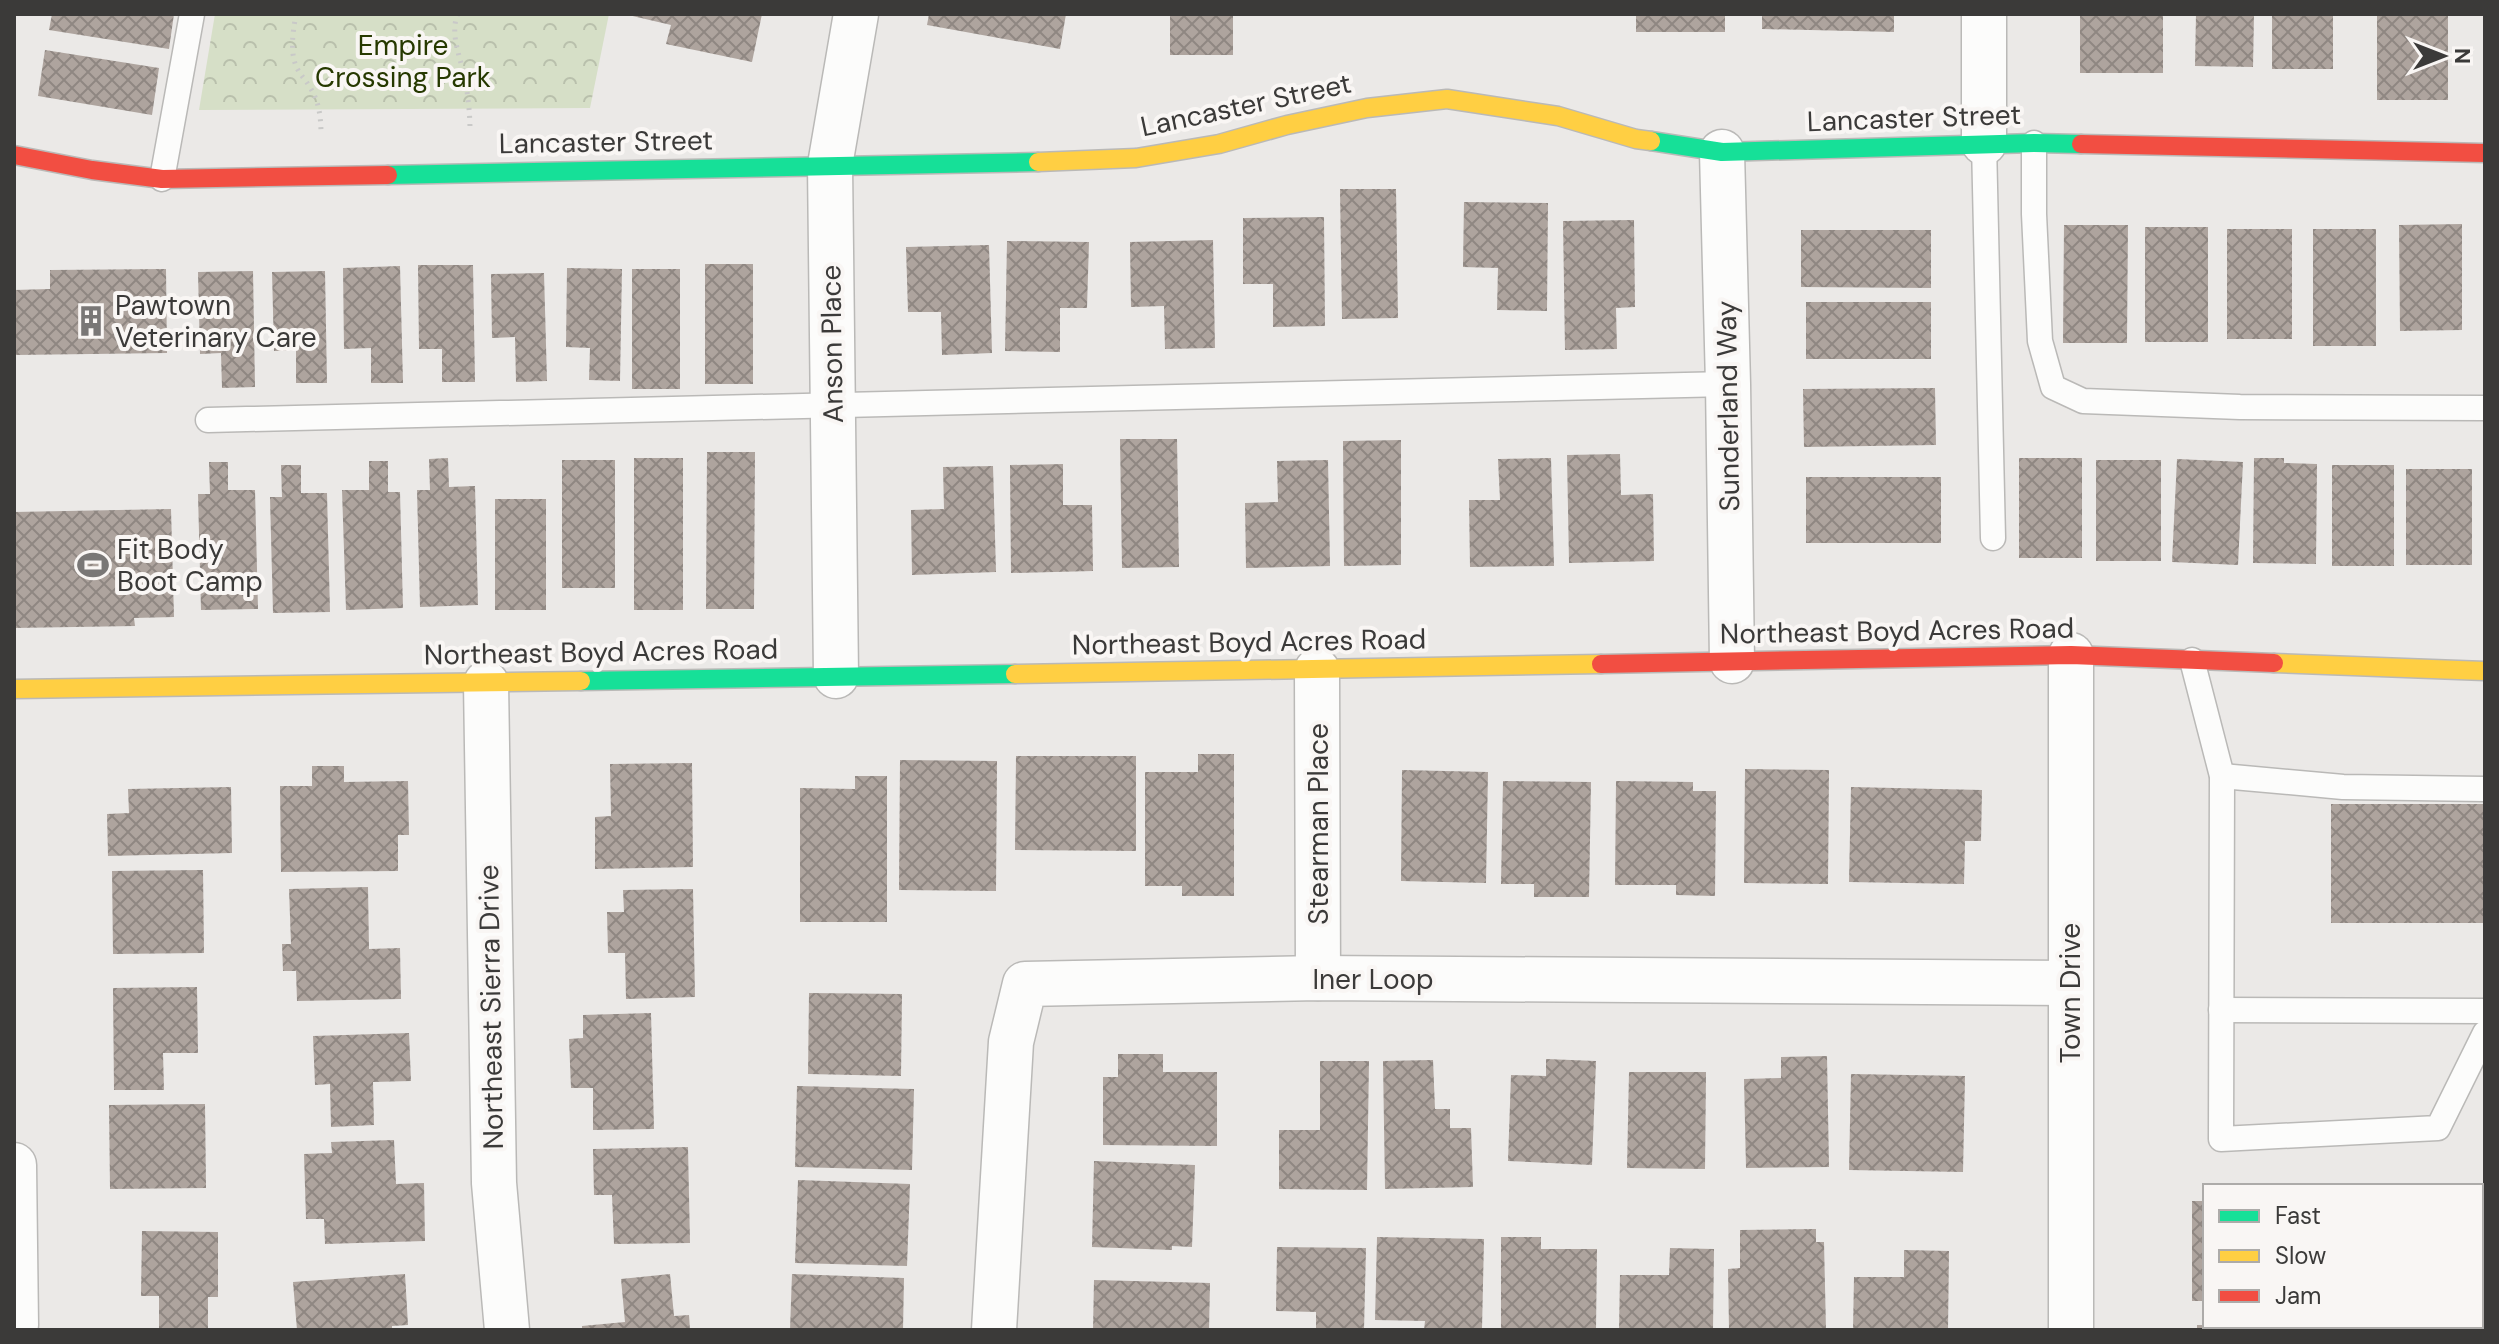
<svg xmlns="http://www.w3.org/2000/svg" width="2499" height="1344" font-family="'DM Sans',sans-serif">
  <defs>
    <pattern id="park-crowns" width="20" height="18" patternUnits="userSpaceOnUse" patternTransform="scale(2)"><rect width="20" height="18" fill="#d6dfc7"/><path d="M2 6a3 3 0 1 1 6 0M12 15a3 3 0 1 1 6 0" fill="none" stroke="#b9c0ac"/></pattern>
    <pattern id="building-cross-hatch" width="8" height="8" patternUnits="userSpaceOnUse" patternTransform="scale(2)"><rect width="8" height="8" fill="#aea49e"/><path d="M0 0l8 8M0 8l8-8" fill="none" stroke="#8f8782"/></pattern>
  </defs>
  <rect width="100%" height="100%" fill="#ebe9e7"/>
  <polygon fill="url(#park-crowns)" points="215,14 609,14 590,108 199,110"/>
  <g fill="url(#building-cross-hatch)">
    <polygon points="52,14 174,14 169,49 49,30"/>
    <polygon points="624,14 762,14 752,62 666,44 671,25"/>
    <polygon points="929,14 1066,14 1060,49 927,25"/>
    <rect x="1170" y="14" width="63" height="41"/>
    <rect x="1636" y="14" width="89" height="18"/>
    <polygon points="1762,14 1894,14 1894,32 1762,29"/>
    <rect x="2080" y="14" width="83" height="59"/>
    <polygon points="2196,14 2254,14 2253,67 2195,66"/>
    <rect x="2272" y="14" width="61" height="55"/>
    <rect x="2377" y="14" width="71" height="86"/>
    <polygon points="45,50 159,68 152,115 38,96"/>
    <polygon points="1340,189 1396,189 1398,318 1342,319"/>
    <polygon points="1464,202 1548,203 1547,311 1497,310 1498,268 1463,267"/>
    <polygon points="1324,217 1325,326 1273,327 1273,284 1243,284 1243,218"/>
    <polygon points="1634,220 1635,307 1616,308 1617,349 1565,350 1563,221"/>
    <polygon points="2462,224 2462,330 2400,331 2399,225"/>
    <polygon points="2064,225 2128,225 2127,343 2063,343"/>
    <rect x="2145" y="227" width="63" height="115"/>
    <rect x="2227" y="229" width="65" height="110"/>
    <rect x="2313" y="229" width="63" height="117"/>
    <polygon points="1801,230 1931,230 1931,288 1801,287"/>
    <polygon points="1213,240 1215,348 1165,349 1164,306 1131,307 1130,242"/>
    <polygon points="1007,241 1089,242 1087,308 1060,308 1060,352 1005,351"/>
    <polygon points="989,245 992,353 942,355 941,312 908,312 906,247"/>
    <rect x="705" y="264" width="48" height="120"/>
    <polygon points="418,265 473,265 475,382 442,382 442,349 419,349"/>
    <polygon points="400,266 403,383 371,383 371,348 344,349 343,268"/>
    <polygon points="567,268 622,269 620,381 589,380 590,348 566,347"/>
    <polygon points="166,269 167,353 15,355 14,290 50,289 50,270"/>
    <rect x="632" y="269" width="48" height="120"/>
    <polygon points="253,271 255,387 222,388 221,353 200,354 198,272"/>
    <polygon points="325,271 327,383 296,383 296,351 274,351 272,272"/>
    <polygon points="544,273 547,381 516,382 515,337 492,338 491,274"/>
    <rect x="1806" y="302" width="125" height="57"/>
    <polygon points="1935,388 1936,445 1804,447 1803,389"/>
    <polygon points="1120,439 1177,439 1179,567 1122,568"/>
    <polygon points="1401,440 1401,565 1344,566 1343,441"/>
    <polygon points="707,452 755,452 754,609 706,609"/>
    <polygon points="1620,454 1621,495 1653,494 1654,561 1569,563 1567,455"/>
    <polygon points="448,458 449,487 475,486 478,605 420,607 417,490 430,490 429,459"/>
    <rect x="634" y="458" width="49" height="152"/>
    <polygon points="1551,458 1554,566 1470,567 1469,500 1500,500 1498,459"/>
    <rect x="2019" y="458" width="63" height="100"/>
    <polygon points="2254,458 2284,458 2284,463 2317,464 2316,564 2253,563"/>
    <polygon points="2177,459 2243,462 2238,565 2172,562"/>
    <rect x="562" y="460" width="53" height="128"/>
    <polygon points="1328,460 1330,566 1246,568 1245,503 1278,502 1277,461"/>
    <rect x="2096" y="460" width="65" height="101"/>
    <polygon points="369,461 388,461 388,492 400,492 403,608 346,610 342,490 369,490"/>
    <polygon points="209,462 228,462 228,490 255,490 258,609 201,610 198,494 210,494"/>
    <polygon points="1063,464 1063,505 1092,505 1093,571 1011,573 1010,465"/>
    <polygon points="281,465 301,465 301,493 327,493 330,612 273,613 270,497 282,497"/>
    <rect x="2332" y="465" width="62" height="101"/>
    <polygon points="993,466 996,572 912,575 911,510 944,509 943,467"/>
    <rect x="2406" y="469" width="66" height="96"/>
    <rect x="1806" y="477" width="135" height="66"/>
    <rect x="495" y="499" width="51" height="111"/>
    <polygon points="171,509 174,617 134,618 135,626 14,628 14,512"/>
    <polygon points="1198,754 1234,754 1234,896 1182,896 1182,886 1145,886 1145,772 1198,772"/>
    <polygon points="1016,756 1136,756 1136,851 1015,850"/>
    <polygon points="900,760 997,761 996,891 899,890"/>
    <polygon points="692,763 693,867 595,869 595,817 611,816 610,764"/>
    <polygon points="312,766 344,766 344,782 408,781 409,835 398,835 398,871 281,872 280,786 312,786"/>
    <polygon points="1745,769 1829,770 1828,884 1744,883"/>
    <polygon points="1402,770 1488,772 1486,883 1401,881"/>
    <polygon points="855,776 887,776 887,922 800,922 800,788 855,789"/>
    <polygon points="1503,781 1591,782 1589,897 1534,897 1534,884 1501,884"/>
    <polygon points="1616,781 1693,782 1693,791 1716,791 1715,896 1676,895 1676,885 1615,885"/>
    <polygon points="231,787 232,853 108,856 107,814 129,813 128,789"/>
    <polygon points="1851,787 1982,790 1981,841 1965,841 1964,884 1849,882"/>
    <rect x="2331" y="804" width="154" height="119"/>
    <polygon points="203,870 204,953 113,954 112,871"/>
    <polygon points="368,887 369,949 400,948 401,999 297,1001 296,971 283,971 282,944 291,944 289,889"/>
    <polygon points="693,889 695,997 626,999 625,953 608,953 607,912 624,912 623,890"/>
    <polygon points="197,987 198,1053 163,1053 164,1090 114,1090 113,988"/>
    <polygon points="809,993 902,994 901,1076 808,1074"/>
    <polygon points="651,1013 654,1129 593,1130 593,1088 571,1088 569,1039 583,1038 583,1015"/>
    <polygon points="409,1033 411,1081 373,1082 374,1125 331,1127 330,1084 315,1085 313,1036"/>
    <polygon points="1118,1054 1163,1054 1163,1072 1217,1072 1217,1146 1103,1145 1103,1077 1118,1077"/>
    <polygon points="1827,1056 1829,1167 1746,1168 1744,1079 1781,1078 1781,1057"/>
    <polygon points="1546,1059 1596,1061 1592,1165 1508,1161 1511,1075 1546,1076"/>
    <polygon points="1433,1060 1435,1109 1450,1109 1450,1128 1471,1128 1473,1187 1385,1189 1383,1061"/>
    <polygon points="1320,1061 1369,1061 1367,1190 1279,1189 1279,1130 1320,1130"/>
    <polygon points="1629,1072 1706,1072 1705,1169 1627,1168"/>
    <polygon points="1851,1074 1965,1076 1963,1172 1849,1170"/>
    <polygon points="797,1086 914,1089 912,1170 795,1167"/>
    <polygon points="205,1104 206,1188 110,1189 109,1105"/>
    <polygon points="394,1140 396,1184 424,1183 425,1241 325,1244 324,1219 306,1219 304,1154 332,1153 331,1142"/>
    <polygon points="688,1147 690,1243 614,1244 612,1195 594,1195 593,1149"/>
    <polygon points="1094,1161 1195,1165 1192,1247 1172,1246 1172,1250 1092,1247"/>
    <polygon points="798,1180 910,1184 907,1266 795,1263"/>
    <rect x="2192" y="1201" width="13" height="100"/>
    <polygon points="1816,1229 1816,1242 1824,1242 1826,1330 1729,1330 1728,1269 1740,1268 1740,1230"/>
    <polygon points="142,1231 218,1232 218,1297 208,1297 208,1330 159,1330 159,1296 141,1296"/>
    <polygon points="1377,1237 1484,1239 1482,1330 1424,1330 1425,1321 1375,1320"/>
    <polygon points="1501,1237 1541,1237 1541,1249 1597,1249 1596,1330 1501,1330"/>
    <polygon points="2481,1243 2485,1249 2485,1330 2474,1330 2471,1326 2481,1326"/>
    <polygon points="1277,1247 1366,1248 1364,1330 1316,1330 1316,1312 1276,1311"/>
    <polygon points="1670,1248 1714,1249 1713,1330 1619,1330 1620,1275 1669,1275"/>
    <polygon points="1904,1250 1949,1251 1948,1330 1853,1330 1854,1277 1904,1277"/>
    <polygon points="405,1274 408,1325 392,1326 392,1330 297,1330 293,1282"/>
    <polygon points="670,1274 674,1316 689,1315 690,1330 582,1330 582,1326 625,1322 621,1279"/>
    <polygon points="792,1274 904,1278 903,1330 790,1330"/>
    <polygon points="1094,1280 1210,1283 1209,1330 1093,1330"/>
    <polygon points="2197,1325 2299,1326 2299,1330 2197,1330"/>
    <polygon points="2402,1326 2431,1326 2434,1330 2397,1330"/>
  </g>
  <g fill="none" stroke-linecap="round" stroke-linejoin="round">
    <defs>
      <g id="lane">
        <polyline points="1984,143 1993,538"/>
        <polyline points="2034,143 2034,214 2040,341 2053,387 2083,401 2240,407 2485,408"/>
        <polyline points="162,179 192,14"/>
        <polyline points="208,420 1728,384"/>
        <polyline points="2192,660 2222,776 2221,1139 2438,1128 2485,1033"/>
        <polyline points="2222,776 2343,787 2485,789"/>
        <polyline points="2221,1010 2485,1011"/>
      </g>
      <g id="street">
        <polyline points="1984,143 1984,14"/>
        <polyline points="1722,152 1728,384 1732,661"/>
        <polyline points="1317,670 1318,978"/>
        <polyline points="836,676 830,165 856,14"/>
        <polyline points="486,683 494,1183 507,1330"/>
        <polyline points="14,1165 16,1325"/>
        <polyline points="994,1330 1011,1042 1025,984 1318,978 2070,983"/>
        <polyline points="2071,1330 2071,655"/>
      </g>
      <g id="fast">
        <polyline points="1651,141 1722,152 2034,143 2081,144"/>
        <polyline points="388,175 1038,162"/>
        <polyline points="581,681 1015,674"/>
      </g>
      <g id="slow">
        <polyline points="1038,162 1136,158 1219,144 1287,125 1367,108 1447,99 1558,116 1636,139 1651,141"/>
        <polyline points="2274,663 2485,671"/>
        <polyline points="1015,674 1601,664"/>
        <polyline points="14,689 581,681"/>
      </g>
      <g id="jam">
        <polyline points="2081,144 2485,153"/>
        <polyline points="14,155 92,170 162,179 388,175"/>
        <polyline points="1601,664 2071,655 2274,663"/>
      </g>
    </defs>
    <use href="#lane" stroke="#bab9b7" stroke-width="27"/>
    <use href="#street" stroke="#bab9b7" stroke-width="47"/>
    <use href="#fast" stroke="#bab9b7" stroke-width="21"/>
    <use href="#slow" stroke="#bab9b7" stroke-width="21"/>
    <use href="#jam" stroke="#bab9b7" stroke-width="21"/>
    <g stroke="#c9c9c8" stroke-width="5" stroke-dasharray="2 6" stroke-linecap="butt">
      <path d="M296,14C293,32 289,54 298,70C301,76 306,80 309,86C319,100 321,117 321,135"/>
      <path d="M458,14C449,33 461,59 465,79C468,96 470,113 470,131"/>
    </g>
    <use href="#lane" stroke="#fcfcfb" stroke-width="24"/>
    <use href="#street" stroke="#fcfcfb" stroke-width="44"/>
    <use href="#fast" stroke="#16e098" stroke-width="18"/>
    <use href="#slow" stroke="#ffcf43" stroke-width="18"/>
    <use href="#jam" stroke="#f24e42" stroke-width="18"/>
  </g>
  <defs>
    <symbol id="building-bare" viewBox="-9 -9 18 18"><path d="M-4-6H4V6H1V3H-1V6H-4ZM-2.5-4.3h1.7v1.8h-1.7ZM.8-4.3h1.7v1.8H.8ZM-2.5-1h1.7V.8h-1.7ZM.8-1h1.7V.8H.8Z" fill="#797776" stroke="#f9f6f4" stroke-width="2.5" paint-order="stroke"/></symbol>
    <symbol id="stadium-bare" viewBox="-9 -9 18 18"><path d="M0-5a6.5 5 0 1 0 0 10a6.5 5 0 1 0 0-10ZM-3.5-1.8h7v3.6h-7Z" fill="#797776" stroke="#f9f6f4" stroke-width="2.5" paint-order="stroke"/></symbol>
  </defs>
  <g fill-rule="evenodd">
    <use href="#building-bare" x="69" y="299" width="44" height="44"/>
    <use href="#stadium-bare" x="71" y="543" width="44" height="44"/>
  </g>
  <g text-anchor="middle" dominant-baseline="central" stroke-width="8" stroke-linejoin="round" paint-order="stroke">
    <g font-size="28" fill="#263900" stroke="#f9f6f4">
      <text x="403" y="45">Empire<tspan x="403" dy="32">Crossing Park</tspan></text>
    </g>
    <g font-size="28" fill="#3b3a39" stroke="#f9f6f4">
      <text transform="translate(1246 105) rotate(-12)">Lancaster Street</text>
      <text transform="translate(1914 118) rotate(-2)">Lancaster Street</text>
      <text transform="translate(606 142) rotate(-1)">Lancaster Street</text>
      <text transform="translate(832 344) rotate(-91)">Anson Place</text>
      <text transform="translate(1728 406) rotate(-91)">Sunderland Way</text>
      <text transform="translate(1897 631) rotate(-1)">Northeast Boyd Acres Road</text>
      <text transform="translate(1249 642) rotate(-1)">Northeast Boyd Acres Road</text>
      <text transform="translate(601 652) rotate(-1)">Northeast Boyd Acres Road</text>
      <text transform="translate(1318 824) rotate(-90)">Stearman Place</text>
      <text x="1373" y="979">Iner Loop</text>
      <text transform="translate(2070 993) rotate(-90)">Town Drive</text>
      <text transform="translate(491 1007) rotate(-91)">Northeast Sierra Drive</text>
    </g>
    <g font-size="28" fill="#3b3a39" stroke="#f9f6f4" text-anchor="start">
      <text x="115" y="305">Pawtown<tspan x="115" dy="32">Veterinary Care</tspan></text>
      <text x="117" y="549">Fit Body<tspan x="117" dy="32">Boot Camp</tspan></text>
    </g>
  </g>
  <rect width="2499" height="1344" fill="none" stroke="#3b3a39" stroke-width="32"/>
  <rect x="2203" y="1184" width="280" height="144" fill="#f9f6f4" stroke="#adaba9" stroke-width="2"/>
  <rect x="2219" y="1210" width="40" height="12" fill="#16e098" stroke="#adaba9" stroke-width="2"/>
  <text x="2275" y="1224" font-size="24" fill="#3b3a39">Fast</text>
  <rect x="2219" y="1250" width="40" height="12" fill="#ffcf43" stroke="#adaba9" stroke-width="2"/>
  <text x="2275" y="1264" font-size="24" fill="#3b3a39">Slow</text>
  <rect x="2219" y="1290" width="40" height="12" fill="#f24e42" stroke="#adaba9" stroke-width="2"/>
  <text x="2275" y="1304" font-size="24" fill="#3b3a39">Jam</text>
  <g transform="translate(2443 56) rotate(90)" stroke="#f9f6f4" stroke-width="6" paint-order="stroke">
  <path d="M0-6L14 30L0 20L-14 30Z" fill="#3b3a39"/>
  <text y="-12" font-size="22" font-weight="bold" text-anchor="middle" fill="#3b3a39">N</text>
  </g>
</svg>
